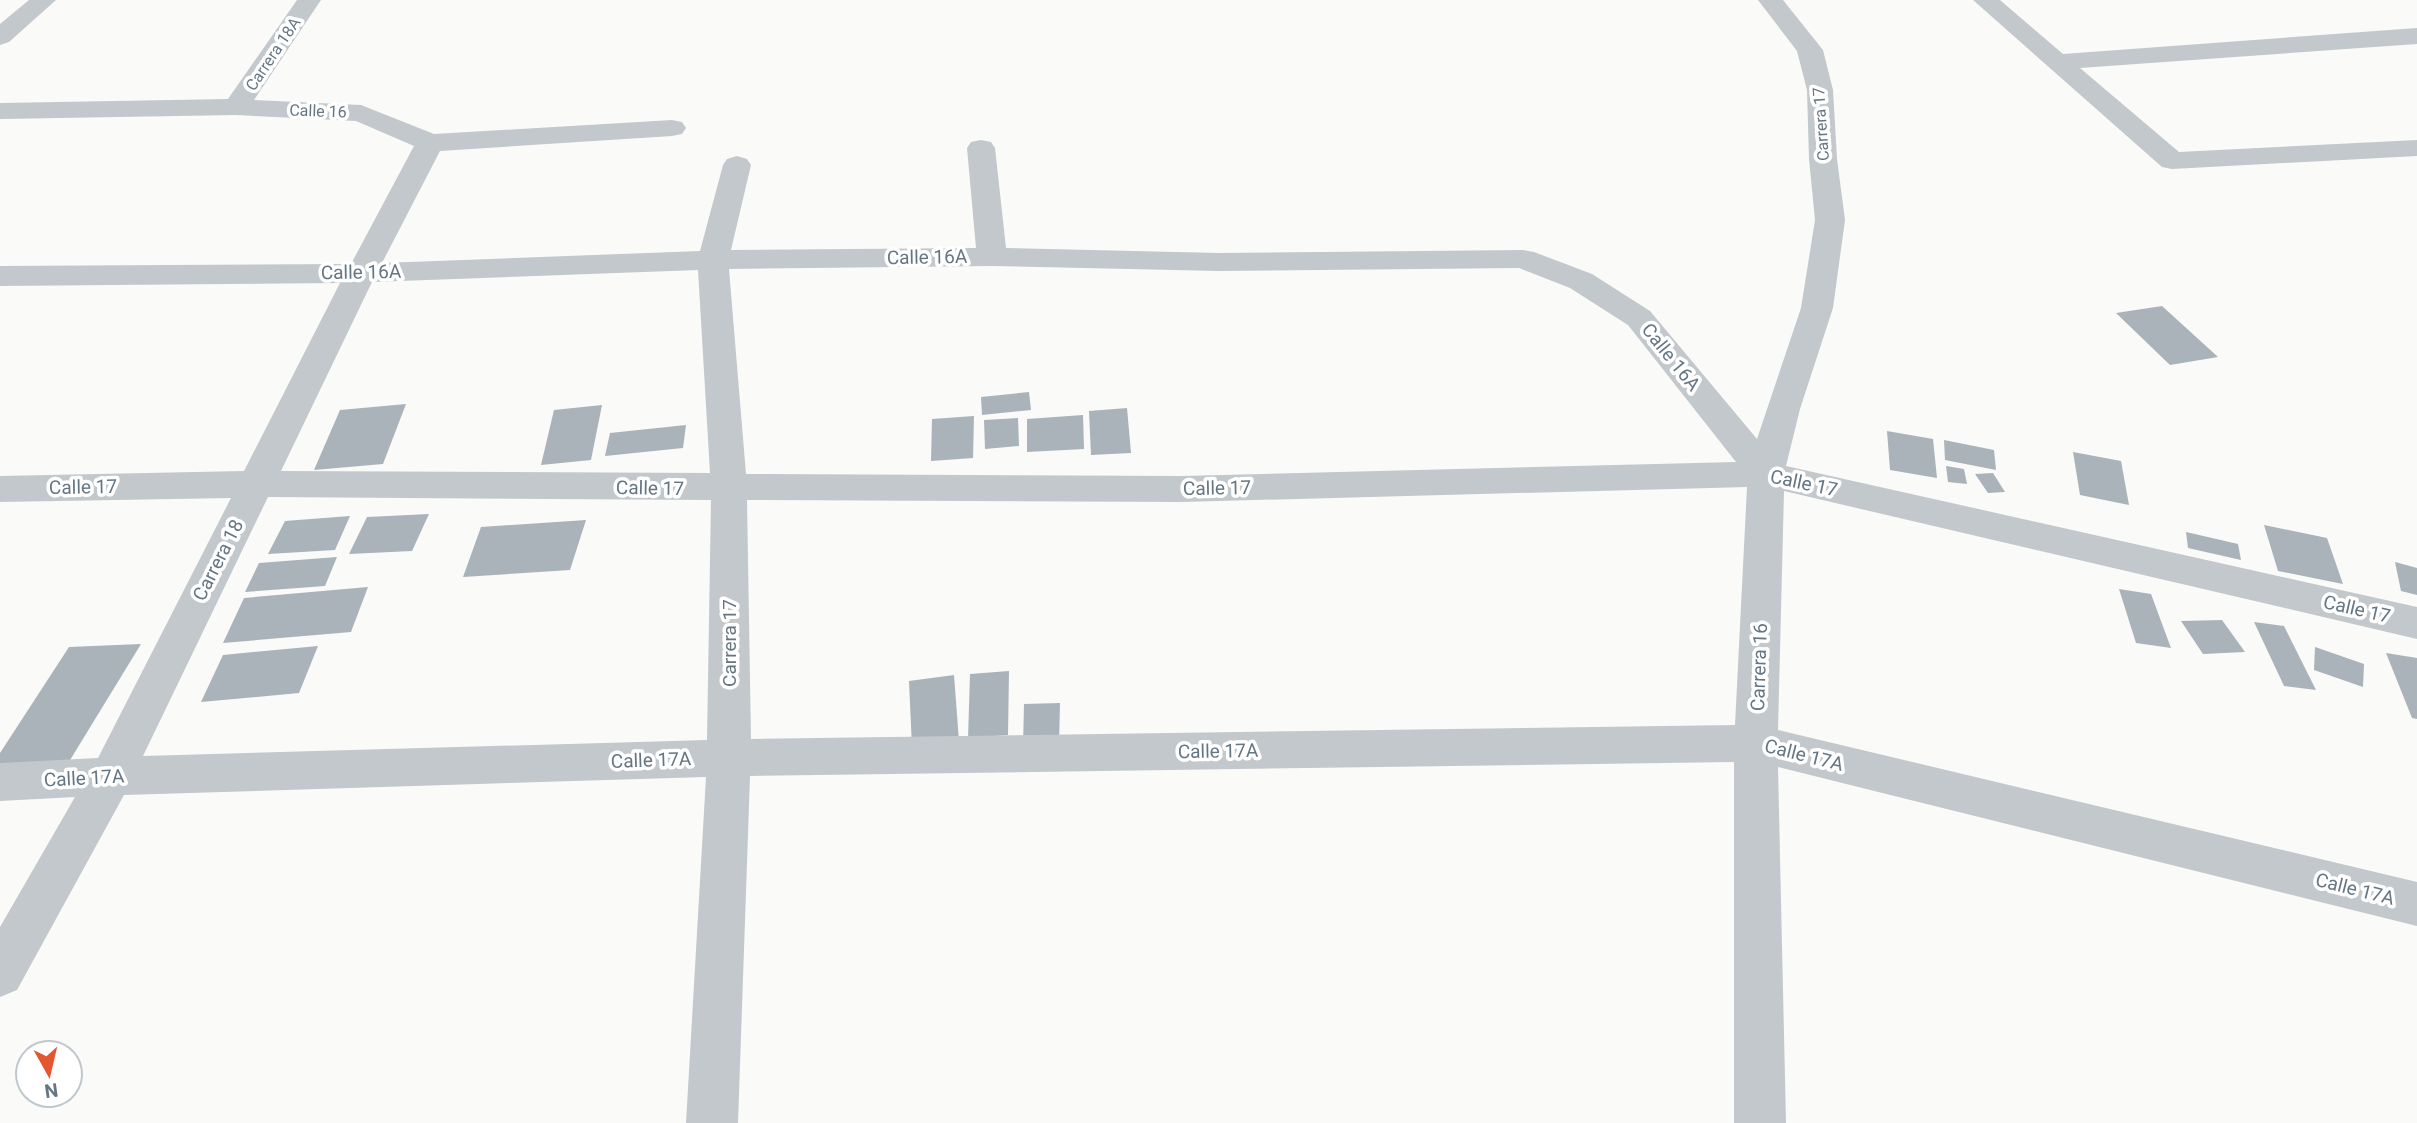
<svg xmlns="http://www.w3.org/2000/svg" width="2417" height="1123" font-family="Roboto,sans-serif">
  <rect width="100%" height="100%" fill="#fafaf8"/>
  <g fill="#aab3b9">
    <polygon points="2162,306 2218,357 2170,365 2116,313"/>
    <polygon points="1029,392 1031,410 982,415 981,397"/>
    <polygon points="406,404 383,464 314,470 340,410"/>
    <polygon points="602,405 591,460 541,465 554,410"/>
    <polygon points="1127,408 1131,453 1091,455 1089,411"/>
    <polygon points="1083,415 1084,449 1027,452 1027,419"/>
    <polygon points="974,416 973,458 931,461 932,419"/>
    <polygon points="1018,418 1019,446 985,449 984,420"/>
    <polygon points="686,425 683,448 605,456 610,433"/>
    <polygon points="1887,431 1933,439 1937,478 1890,470"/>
    <polygon points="1944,440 1994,450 1996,470 1945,460"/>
    <polygon points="2073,452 2121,461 2129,505 2080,495"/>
    <polygon points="1946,466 1964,469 1967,484 1948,482"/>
    <polygon points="1993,473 2005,492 1988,493 1975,474"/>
    <polygon points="429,514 412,551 349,554 367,517"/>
    <polygon points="350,516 335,550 268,554 285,521"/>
    <polygon points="586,520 570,570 463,577 481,527"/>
    <polygon points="2264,525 2327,538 2343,584 2278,571"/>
    <polygon points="2186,532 2238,544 2241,560 2188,548"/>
    <polygon points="337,557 325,586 245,592 259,563"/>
    <polygon points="2395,562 2417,568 2417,595 2401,591"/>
    <polygon points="368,587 351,632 223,643 244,598"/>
    <polygon points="2119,589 2151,594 2171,648 2136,643"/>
    <polygon points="2222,620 2245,652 2203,654 2181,621"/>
    <polygon points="2254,622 2284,626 2316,690 2284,686"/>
    <polygon points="141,644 67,765 0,768 0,753 69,647"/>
    <polygon points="318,646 299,693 201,702 223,655"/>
    <polygon points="2315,647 2364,664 2363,687 2314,670"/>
    <polygon points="2386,653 2417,658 2417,719 2412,718"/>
    <polygon points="1009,671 1008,735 968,738 970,674"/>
    <polygon points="954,675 959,741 912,748 909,681"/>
    <polygon points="1060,703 1059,744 1023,746 1024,704"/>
  </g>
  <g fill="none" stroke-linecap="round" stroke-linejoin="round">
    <g fill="#c3c8cc" fill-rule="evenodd">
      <polygon points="29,0 56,0 9,42 0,45 0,24"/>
      <path d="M297,0H321L254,100L361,105L434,134L672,120L682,122L686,128L682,134L672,136L440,151L382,263L700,251L723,165L727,159L737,156L747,159L751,165L731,250L976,248L967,148L971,142L981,140L991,142L995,148L1006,248L1219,253L1523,250L1534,252L1592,274L1650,311L1757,439L1801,308L1815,220L1809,159L1807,90L1797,51L1758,0H1783L1823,50L1833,90L1837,159L1845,220L1833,308L1800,409L1786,466L2417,607V639L1784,491L1778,730L2417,882V926L1778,767L1786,1123H1734V762L750,776L738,1123H686L706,777L124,795L17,990L0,997V927L75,797L0,801V763L98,758L231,498L0,502V476L244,471L340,283L0,286V266L351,264L414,146L356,121L236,115L0,119V103L228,99ZM992,266L1219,271L1519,268L1570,288L1628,325L1736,462L1182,476L746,474L729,269ZM698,270L710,473L281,471L372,282ZM1747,487L1735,725L751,739L747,500L1182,502ZM268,497L711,500L707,740L143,756Z"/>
      <polygon points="1973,0 2000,0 2063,54 2417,28 2417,44 2080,68 2179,152 2417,140 2417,156 2172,169 2162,167"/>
    </g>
  </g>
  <g text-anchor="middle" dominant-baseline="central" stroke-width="7" stroke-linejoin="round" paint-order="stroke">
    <g font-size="16" fill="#657683" stroke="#fff">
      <text transform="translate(273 54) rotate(-56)">Carrera 18A</text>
      <text transform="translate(318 111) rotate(2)">Calle 16</text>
      <text transform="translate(1821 124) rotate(-94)">Carrera 17</text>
    </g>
    <g font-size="19" fill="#657683" stroke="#fff">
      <text transform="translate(927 257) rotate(-1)">Calle 16A</text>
      <text transform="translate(361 272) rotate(-1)">Calle 16A</text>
      <text transform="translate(1671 357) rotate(51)">Calle 16A</text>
      <text transform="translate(1804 483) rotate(12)">Calle 17</text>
      <text transform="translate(83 487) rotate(-1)">Calle 17</text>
      <text transform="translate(650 488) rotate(1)">Calle 17</text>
      <text transform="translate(1217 488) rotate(-1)">Calle 17</text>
      <text transform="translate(218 560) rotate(-63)">Carrera 18</text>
      <text transform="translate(2357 609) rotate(13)">Calle 17</text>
      <text transform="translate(729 643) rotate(-90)">Carrera 17</text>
      <text transform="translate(1759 667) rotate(-88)">Carrera 16</text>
      <text transform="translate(1218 751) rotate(-1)">Calle 17A</text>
      <text transform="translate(1804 755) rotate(14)">Calle 17A</text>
      <text transform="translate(651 760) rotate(-2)">Calle 17A</text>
      <text transform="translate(84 778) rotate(-3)">Calle 17A</text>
      <text transform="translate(2355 889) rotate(14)">Calle 17A</text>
    </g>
  </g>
  <g transform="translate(49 1074) rotate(172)"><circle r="33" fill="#ffffff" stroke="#c1c8cd" stroke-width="2"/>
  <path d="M0-5L12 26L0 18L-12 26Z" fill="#e4572e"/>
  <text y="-10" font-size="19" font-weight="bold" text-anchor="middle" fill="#657683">N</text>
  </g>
</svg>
